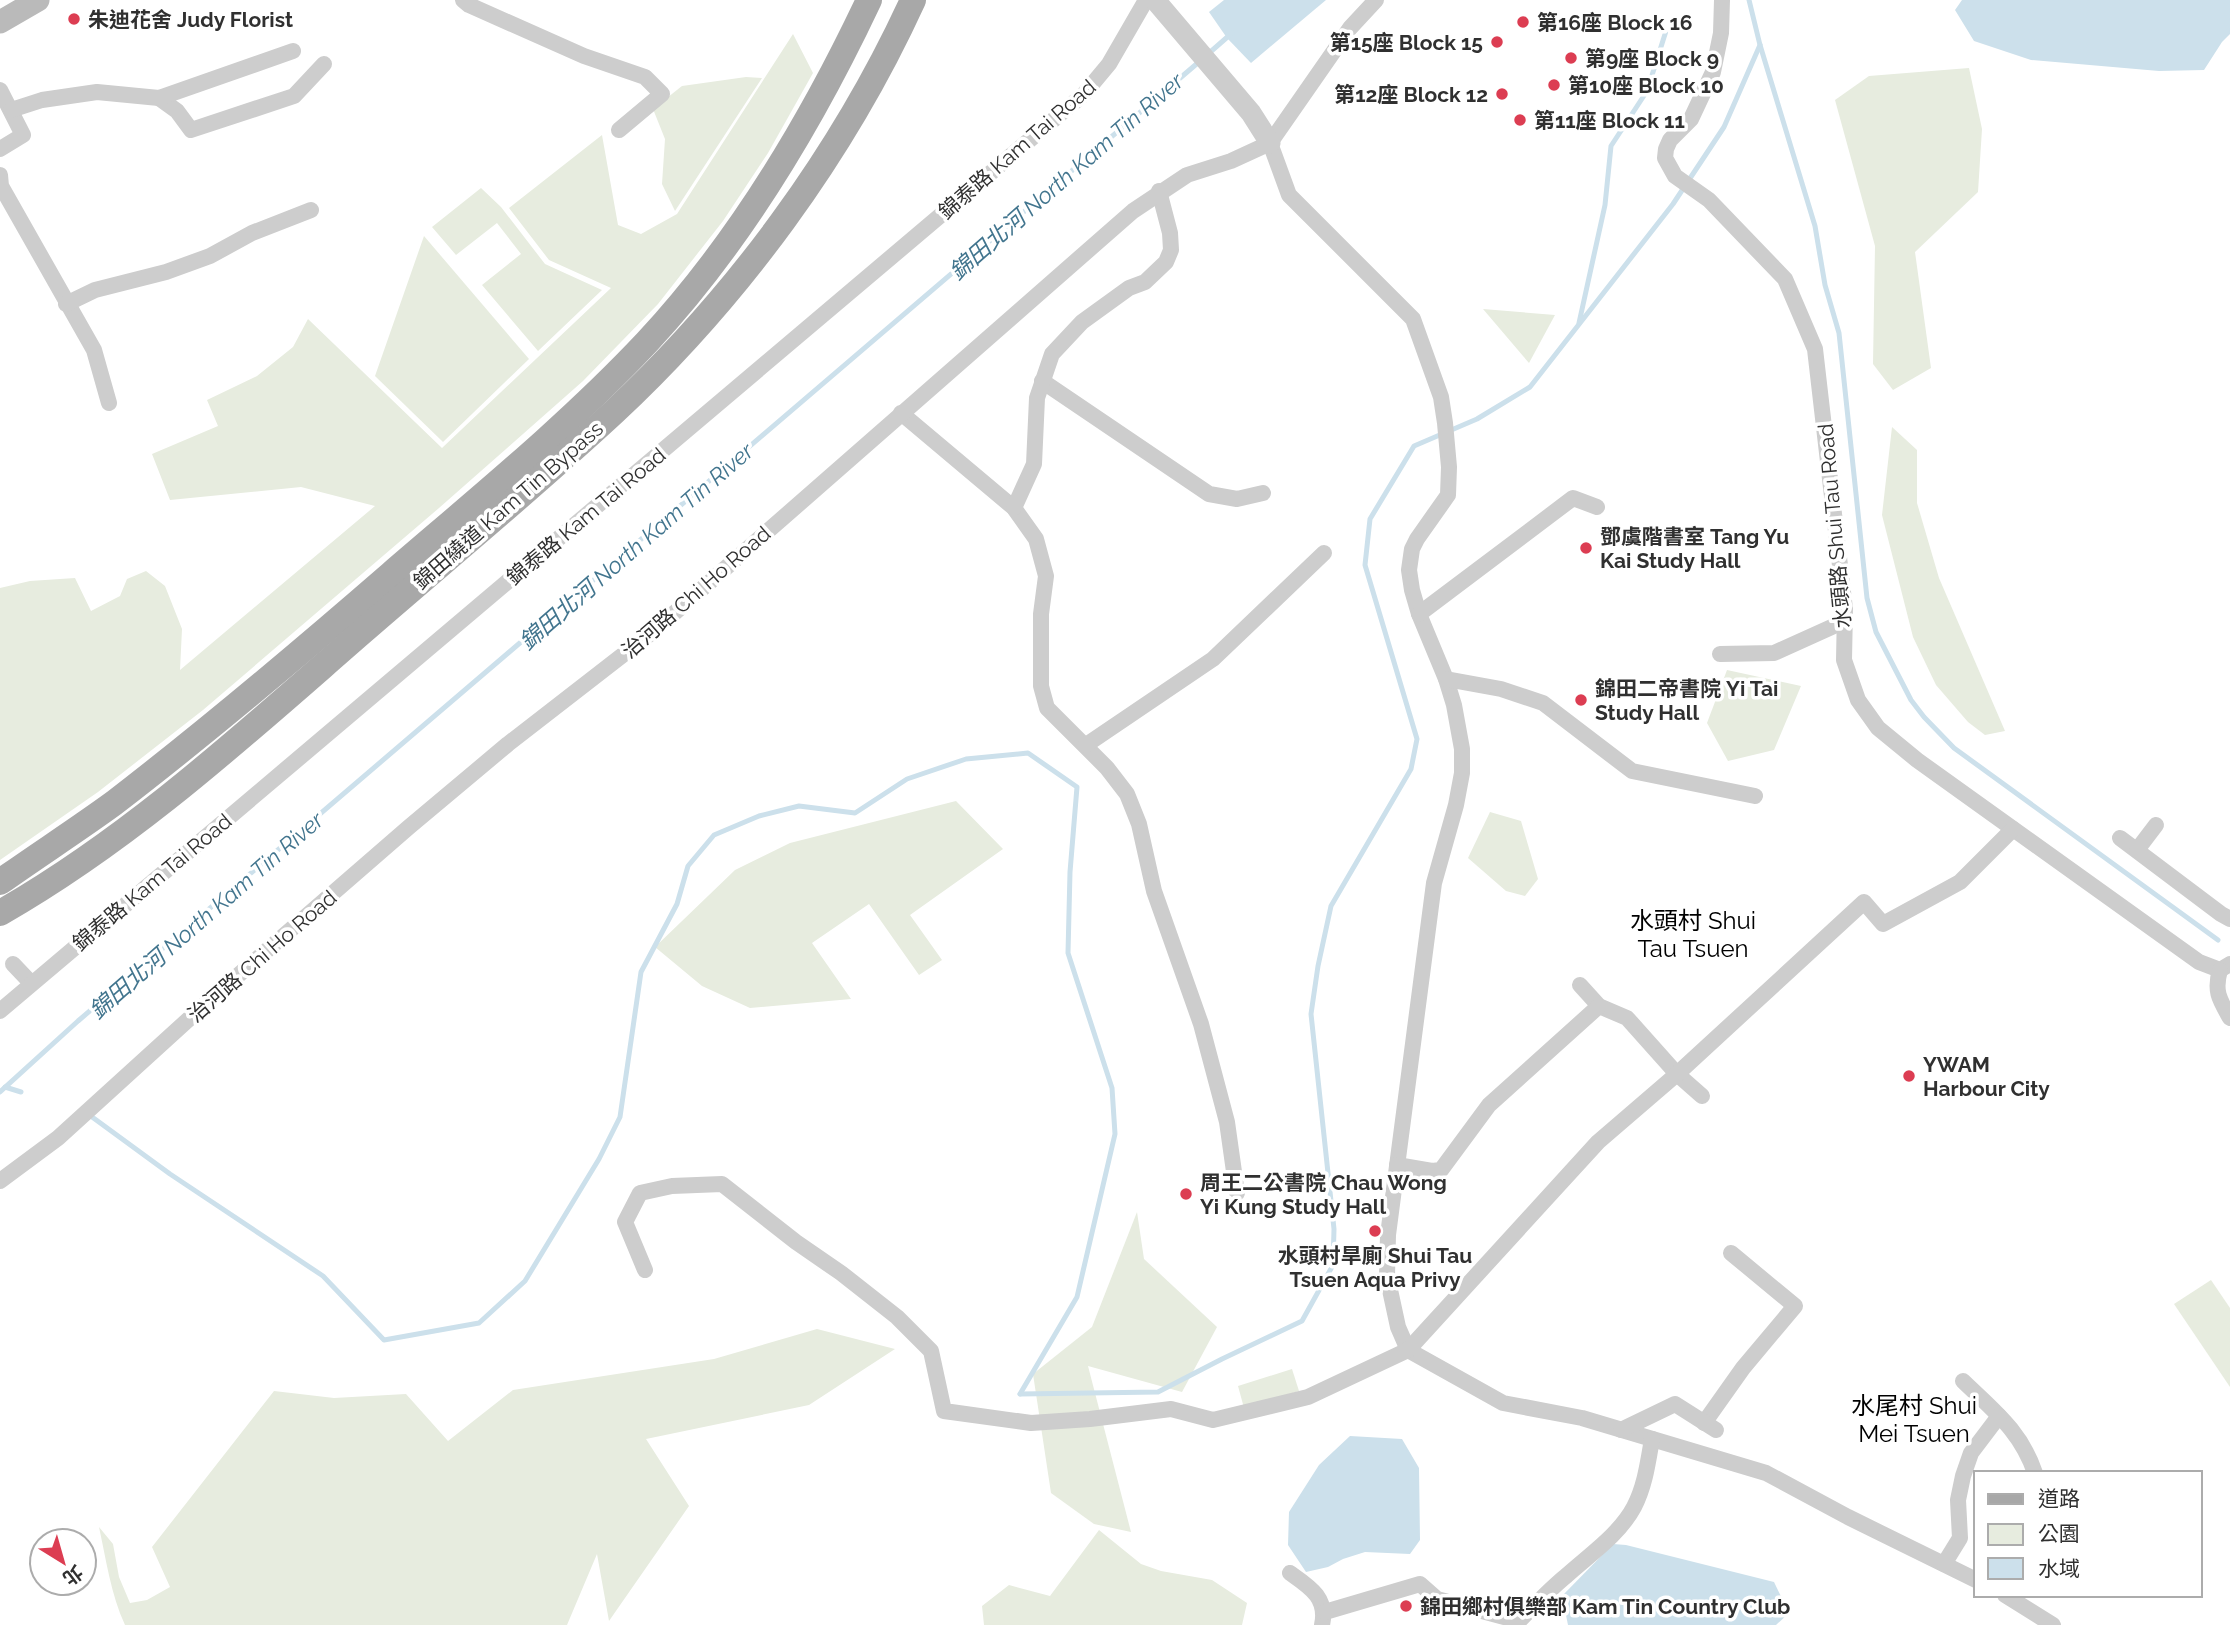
<svg xmlns="http://www.w3.org/2000/svg" width="2230" height="1625" font-family="Raleway,'Noto Sans TC',sans-serif">
  <rect width="100%" height="100%" fill="#fff"/>
  <g fill="#e7ecdf">
    <polygon points="793,34 813,73 768,153 723,221 658,304 583,381 439,508 203,710 98,792 0,860 0,588 30,581 75,578 91,611 120,596 127,579 146,571 165,586 182,629 180,670 375,506 301,487 170,500 152,454 218,426 207,400 257,376 293,347 308,319 442,448 611,288 549,260 509,208 602,135 618,225 641,234 677,214"/>
    <polygon points="1969,68 1982,129 1978,192 1915,252 1931,368 1893,390 1873,364 1875,246 1835,100 1869,76"/>
    <polygon points="746,77 762,78 675,211 662,184 665,139 653,109 682,86"/>
    <polygon points="481,188 501,207 545,264 602,290 538,351 482,285 521,254 497,223 456,255 432,227"/>
    <polygon points="424,236 529,359 443,442 375,376"/>
    <polygon points="1483,309 1555,315 1529,363"/>
    <polygon points="1892,427 1917,450 1917,503 1939,578 2005,731 1985,735 1968,722 1936,685 1913,637 1882,515"/>
    <polygon points="1727,670 1801,686 1774,750 1728,761 1707,723"/>
    <polygon points="956,801 1003,849 910,915 942,960 919,975 869,904 812,943 851,999 750,1008 702,986 655,947 735,870 790,843"/>
    <polygon points="1490,812 1521,821 1538,879 1525,896 1506,891 1468,858"/>
    <polygon points="1137,1212 1144,1259 1217,1327 1182,1392 1088,1366 1131,1532 1094,1524 1051,1493 1033,1374 1092,1327"/>
    <polygon points="2211,1280 2230,1308 2230,1387 2174,1304"/>
    <path d="M817,1329L895,1349L809,1405L646,1439L689,1506L609,1621L597,1554L567,1625H125C111,1595 106,1559 99,1527L113,1544L119,1577L130,1603L147,1600L170,1587L152,1547L274,1391L334,1398L406,1394L448,1441L513,1390L714,1359Z"/>
    <polygon points="1292,1369 1299,1391 1244,1408 1238,1386"/>
    <polygon points="1099,1530 1141,1564 1161,1571 1212,1580 1247,1603 1242,1625 984,1625 982,1606 1009,1585 1050,1596"/>
  </g>
  <g fill="#cce0eb">
    <polygon points="1224,0 1326,0 1251,63 1227,38 1209,12"/>
    <polygon points="1962,0 2230,0 2230,34 2222,42 2204,70 2159,71 2031,60 1974,41 1955,10"/>
    <polygon points="1350,1436 1402,1439 1419,1468 1420,1540 1410,1554 1365,1552 1343,1559 1328,1567 1306,1572 1288,1545 1289,1512 1319,1465"/>
    <polygon points="1613,1544 1626,1545 1774,1582 1789,1613 1776,1625 1568,1625 1562,1596"/>
  </g>
  <g fill="none" stroke-linecap="round" stroke-linejoin="round">
    <g stroke="#cce0eb" stroke-width="5">
      <polyline points="1749,0 1760,45 1815,226 1825,285 1839,333 1867,598 1876,632 1911,700 1924,717 1954,748 2218,940"/>
      <polyline points="1208,54 1232,33"/>
      <polyline points="1579,323 1605,205 1611,146 1647,91 1666,31"/>
      <polyline points="5,1087 21,1092"/>
      <polyline points="0,1092 78,1021 1200,61"/>
      <polyline points="88,1114 170,1174 323,1276 384,1340 479,1323 525,1281 599,1159 620,1117 641,972 677,904 688,866 714,835 759,816 799,806 855,813 907,779 966,759 1028,753 1077,787 1070,872 1068,953 1112,1088 1115,1134 1077,1297 1020,1394"/>
      <polyline points="1020,1394 1158,1392 1222,1359 1302,1321 1333,1265 1334,1229 1311,1014 1318,966 1331,906 1411,769 1417,739 1365,565 1370,519 1414,446 1477,419 1530,387 1673,204 1724,127 1760,45"/>
    </g>
    <g stroke="#cdcdcd" stroke-width="16">
      <polyline points="463,0 469,5 584,56 645,77 662,94 619,130"/>
      <polyline points="1722,0 1721,33 1713,72 1691,119 1670,140 1666,149 1665,158 1675,176 1709,200 1785,279 1815,349 1845,609 1844,660 1858,700 1878,728 1917,760 2199,962 2220,970 2230,964"/>
      <polyline points="0,90 23,135 0,149"/>
      <polyline points="159,98 177,111 191,130 294,96 324,64"/>
      <polyline points="11,110 42,100 97,92 159,98 293,51"/>
      <polyline points="1270,143 1289,195 1413,319 1441,397 1445,423 1449,467 1448,495 1417,539 1412,549 1409,570 1412,590 1419,614 1446,679 1454,705 1462,749 1462,773 1456,805 1434,883 1388,1235 1387,1276 1398,1327 1408,1350 1503,1403 1582,1418 1766,1473 1848,1517 1976,1580"/>
      <polyline points="0,175 1,186 94,350 109,403"/>
      <polyline points="66,304 95,290 166,272 210,256 252,233 311,210"/>
      <polyline points="1042,381 1209,494 1237,499 1263,493"/>
      <polyline points="901,413 1014,508 1036,539 1046,576 1041,614 1041,686 1047,708 1107,768 1127,794 1139,824 1154,891 1201,1024 1227,1122 1237,1193"/>
      <polyline points="1014,508 1034,464 1037,398 1052,354 1082,322 1129,288 1145,282 1166,262 1171,250 1170,233 1159,191"/>
      <polyline points="1419,614 1573,498 1597,507"/>
      <polyline points="1720,654 1774,653 1845,621"/>
      <polyline points="1446,679 1501,689 1543,703 1632,771 1755,796"/>
      <polyline points="1086,745 1213,659 1324,553"/>
      <polyline points="2120,838 2221,914 2230,919"/>
      <polyline points="2137,850 2156,825"/>
      <polyline points="13,964 31,983"/>
      <path d="M2220,970C2214,991 2219,999 2230,1018"/>
      <polyline points="1580,985 1599,1006 1627,1018 1677,1074 1702,1096"/>
      <polyline points="0,1011 1084,94 1109,64 1146,0"/>
      <polyline points="1397,1165 1432,1171 1441,1170 1489,1105 1599,1006"/>
      <polyline points="0,1181 58,1138 212,998 409,827 508,744 655,630 1133,211 1187,175 1231,161 1270,143 1350,28 1376,0"/>
      <polyline points="645,1270 625,1222 640,1193 672,1186 722,1184 796,1242 841,1273 897,1317 931,1351 944,1411 1031,1423 1090,1419 1171,1409 1213,1420 1308,1397 1408,1350 1598,1142 1677,1074 1864,902 1883,924 1960,882 2013,829"/>
      <path d="M1963,1381C1994,1411 2021,1431 2035,1473"/>
      <polyline points="1704,1423 1743,1368 1795,1306 1731,1253"/>
      <polyline points="1621,1430 1675,1404 1716,1430"/>
      <polyline points="1944,1564 1960,1538 1958,1500 1963,1476 1971,1453 1999,1416"/>
      <path d="M1290,1573C1310,1587 1328,1598 1322,1625"/>
      <polyline points="2005,1595 2053,1625"/>
      <path d="M1325,1612L1420,1584L1437,1599L1519,1621C1534,1606 1549,1590 1566,1576C1589,1555 1619,1535 1634,1507C1645,1486 1648,1462 1652,1439"/>
    </g>
    <polyline stroke="#cdcdcd" stroke-width="21" points="1155,0 1251,113 1270,143"/>
    <polyline stroke="#bababa" stroke-width="23" points="0,22 38,0"/>
    <g stroke="#a8a8a8" stroke-width="26">
      <path d="M0,882C38,855 77,830 114,803C209,730 300,653 391,574C478,499 568,426 647,342C740,242 811,123 869,0"/>
      <path d="M0,913C133,837 247,732 362,632C446,559 532,488 614,412C737,297 843,153 913,0"/>
    </g>
  </g>
  <g fill="#dc3d52" stroke="#fff" stroke-width="2.5">
    <circle cx="74" cy="19" r="7"/>
    <circle cx="1523" cy="22" r="7"/>
    <circle cx="1497" cy="42" r="7"/>
    <circle cx="1571" cy="58" r="7"/>
    <circle cx="1554" cy="85" r="7"/>
    <circle cx="1502" cy="94" r="7"/>
    <circle cx="1520" cy="120" r="7"/>
    <circle cx="1586" cy="548" r="7"/>
    <circle cx="1581" cy="700" r="7"/>
    <circle cx="1909" cy="1076" r="7"/>
    <circle cx="1186" cy="1194" r="7"/>
    <circle cx="1375" cy="1231" r="7"/>
    <circle cx="1406" cy="1606" r="7"/>
  </g>
  <g text-anchor="middle" dominant-baseline="central" stroke-width="7" stroke-linejoin="round" paint-order="stroke">
    <g font-size="21" font-weight="bold" fill="#303030" stroke="#fff" text-anchor="start">
      <text x="88" y="19">朱迪花舍 Judy Florist</text>
      <text x="1537" y="22">第16座 Block 16</text>
      <text x="1483" y="42" text-anchor="end">第15座 Block 15</text>
      <text x="1585" y="58">第9座 Block 9</text>
      <text x="1568" y="85">第10座 Block 10</text>
      <text x="1488" y="94" text-anchor="end">第12座 Block 12</text>
      <text x="1534" y="120">第11座 Block 11</text>
      <text x="1600" y="536">鄧虞階書室 Tang Yu<tspan x="1600" dy="24">Kai Study Hall</tspan></text>
      <text x="1595" y="688">錦田二帝書院 Yi Tai<tspan x="1595" dy="24">Study Hall</tspan></text>
      <text x="1923" y="1064">YWAM<tspan x="1923" dy="24">Harbour City</tspan></text>
      <text x="1200" y="1182">周王二公書院 Chau Wong<tspan x="1200" dy="24">Yi Kung Study Hall</tspan></text>
      <text x="1375" y="1255" text-anchor="middle">水頭村旱廁 Shui Tau<tspan x="1375" dy="24">Tsuen Aqua Privy</tspan></text>
      <text x="1420" y="1606">錦田鄉村俱樂部 Kam Tin Country Club</text>
    </g>
    <g font-size="21" fill="#303030" stroke="#fff">
      <text transform="translate(1017 149) rotate(-41)">錦泰路 Kam Tai Road</text>
      <text transform="translate(508 505) rotate(-41)">錦田繞道 Kam Tin Bypass</text>
      <text transform="translate(586 516) rotate(-40)">錦泰路 Kam Tai Road</text>
      <text transform="translate(1834 526) rotate(-95)">水頭路 Shui Tau Road</text>
      <text transform="translate(696 592) rotate(-41)">治河路 Chi Ho Road</text>
      <text transform="translate(152 882) rotate(-40)">錦泰路 Kam Tai Road</text>
      <text transform="translate(262 956) rotate(-41)">治河路 Chi Ho Road</text>
    </g>
    <g font-size="23" font-style="italic" fill="#42758e" stroke="#fff">
      <text transform="translate(1066 176) rotate(-41)">錦田北河 North Kam Tin River</text>
      <text transform="translate(636 546) rotate(-41)">錦田北河 North Kam Tin River</text>
      <text transform="translate(206 915) rotate(-41)">錦田北河 North Kam Tin River</text>
    </g>
    <g font-size="24" fill="#000" stroke="#fff">
      <text x="1693" y="920">水頭村 Shui<tspan x="1693" dy="28">Tau Tsuen</tspan></text>
      <text x="1914" y="1405">水尾村 Shui<tspan x="1914" dy="28">Mei Tsuen</tspan></text>
    </g>
  </g>
  <rect x="1974" y="1471" width="228" height="126" fill="#ffffff" stroke="#acacac" stroke-width="2"/>
  <rect x="1988" y="1494" width="35" height="10" fill="#a8a8a8" stroke="#acacac" stroke-width="2"/>
  <text x="2038" y="1506" font-size="21" fill="#303030">道路</text>
  <rect x="1988" y="1524" width="35" height="21" fill="#e7ecdf" stroke="#acacac" stroke-width="2"/>
  <text x="2038" y="1541" font-size="21" fill="#303030">公園</text>
  <rect x="1988" y="1558" width="35" height="21" fill="#cce0eb" stroke="#acacac" stroke-width="2"/>
  <text x="2038" y="1576" font-size="21" fill="#303030">水域</text>
  <g transform="translate(63 1562) rotate(143)"><circle r="33" fill="#ffffff" stroke="#acacac" stroke-width="2"/>
  <path d="M0-5L12 26L0 18L-12 26Z" fill="#dc3d52"/>
  <text y="-10" font-size="19" font-weight="bold" text-anchor="middle" fill="#303030">北</text>
  </g>
</svg>
